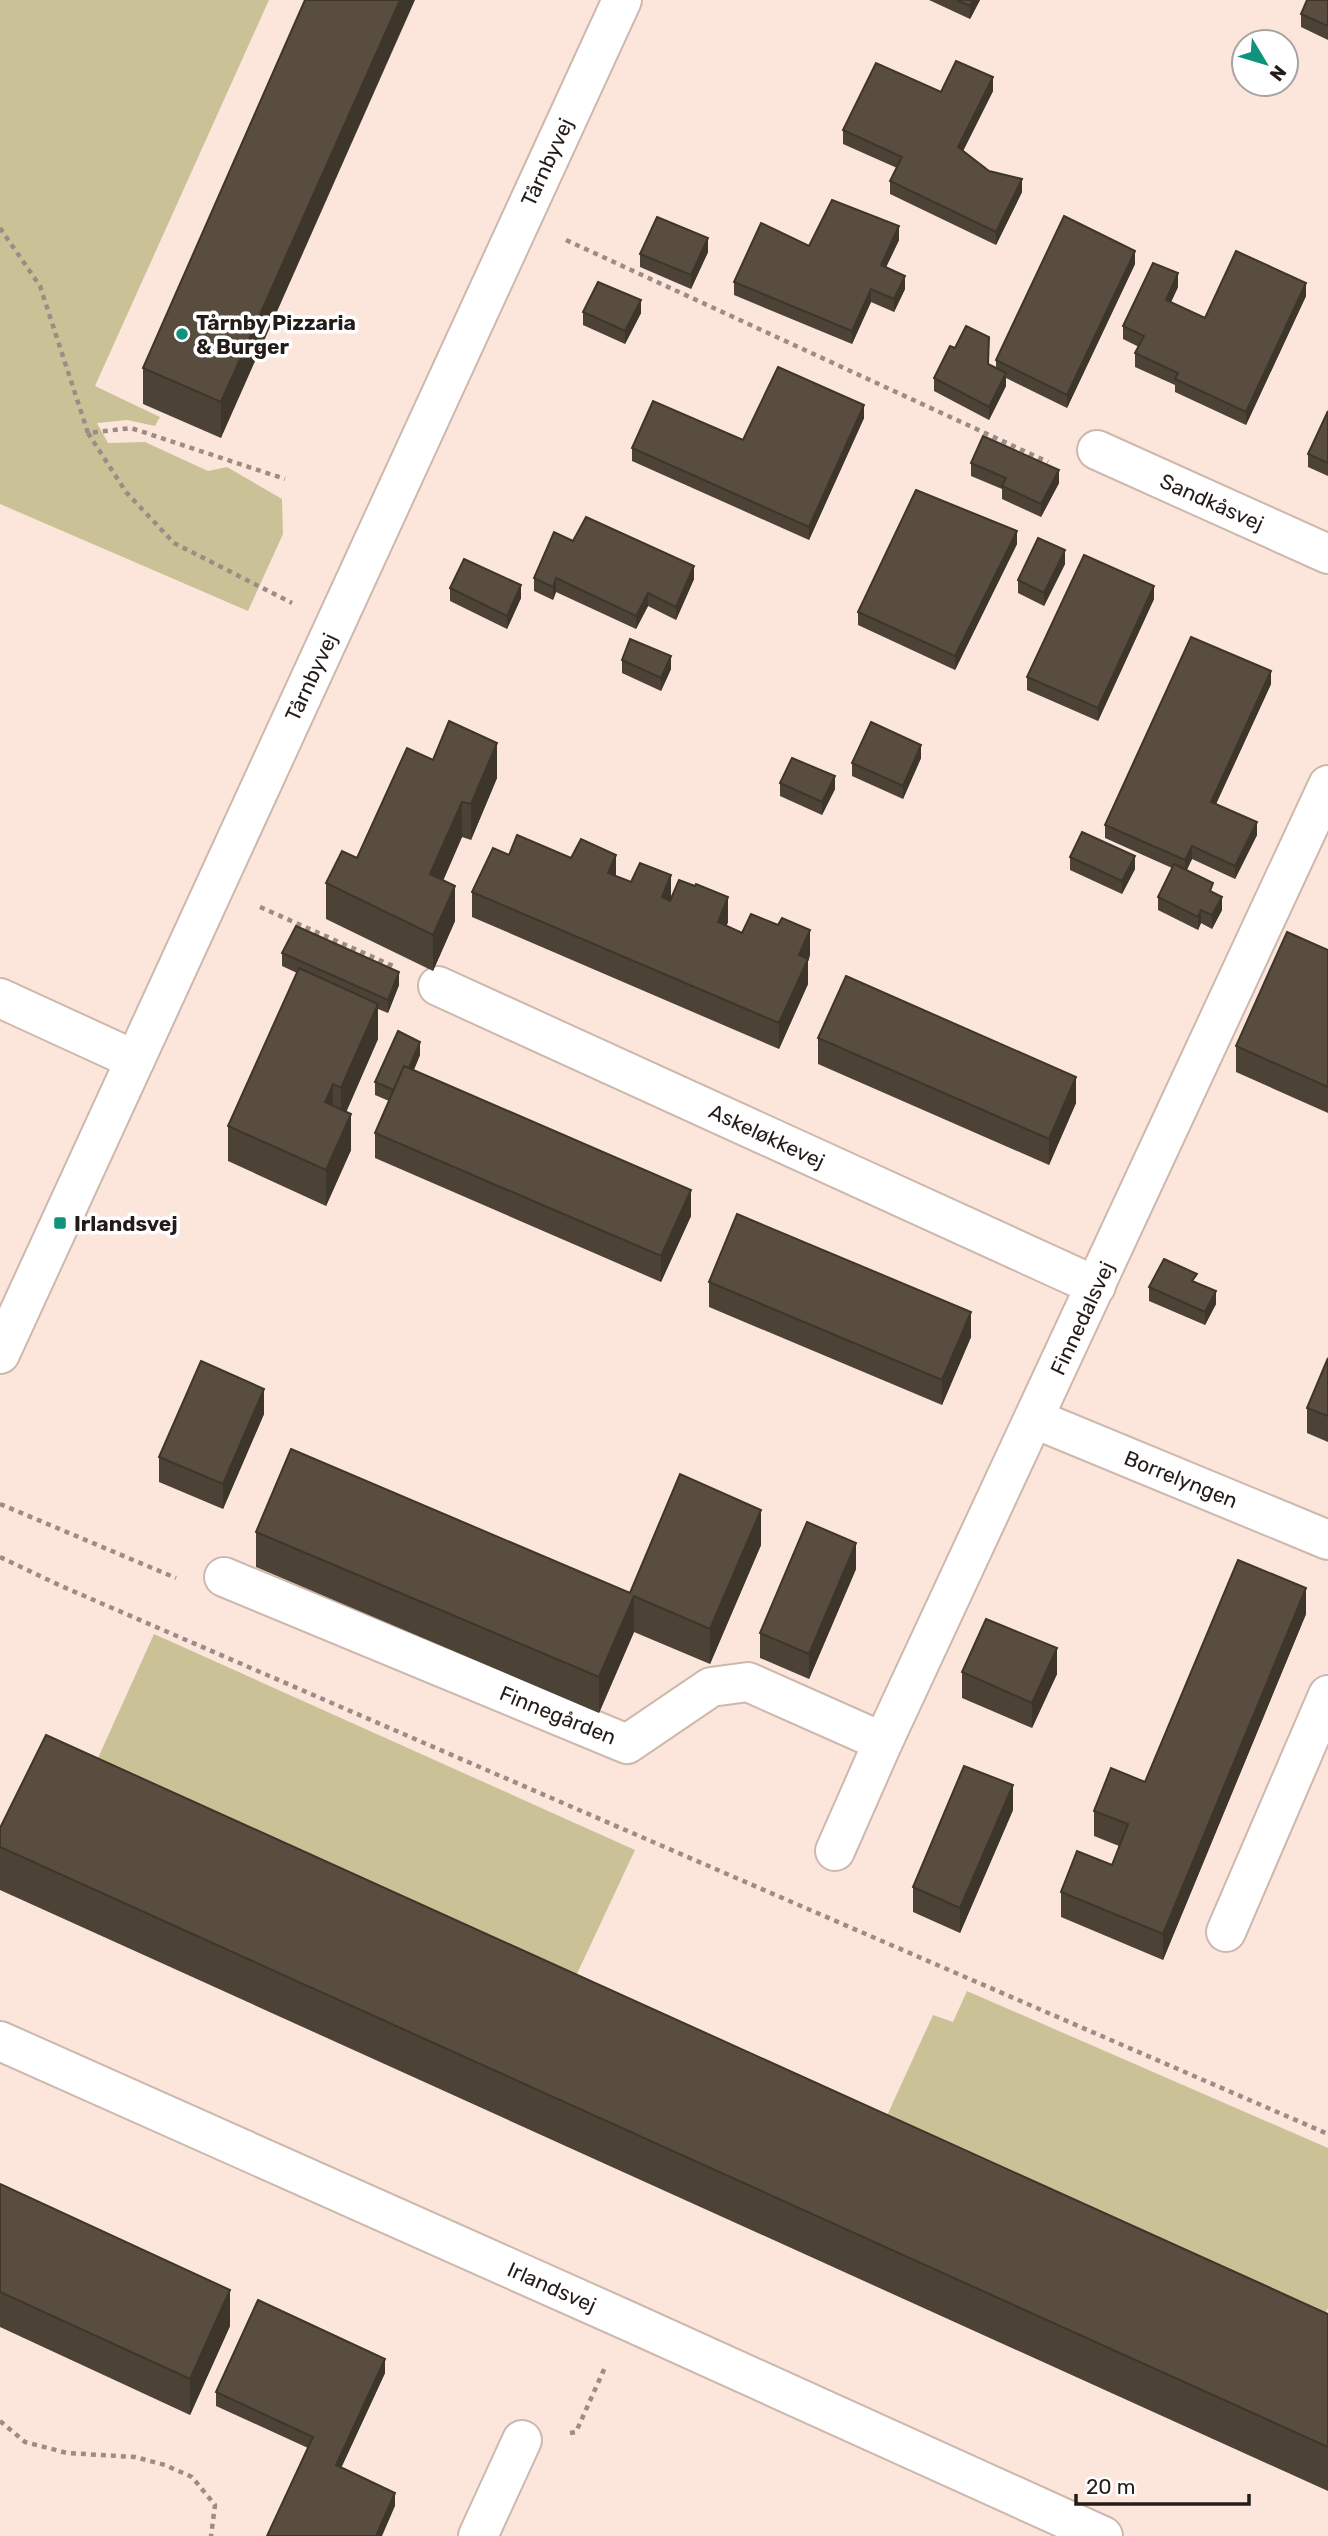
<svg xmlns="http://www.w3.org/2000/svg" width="1328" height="2536" font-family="Rubik,sans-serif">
  <rect width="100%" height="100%" fill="#fce6dc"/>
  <g fill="#cac296">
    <polygon points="0,0 269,0 95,386 160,417 155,426 127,420 97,423 108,443 145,442 208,471 227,467 282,499 283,534 248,611 0,504"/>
    <polygon points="154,1634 635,1850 568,1993 879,2133 933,2015 953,2022 967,1991 1328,2148 1328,2308 1319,2329 84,1789"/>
  </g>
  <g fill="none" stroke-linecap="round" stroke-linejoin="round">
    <defs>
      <g id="minor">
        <polyline points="1097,450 1328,554"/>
        <polyline points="438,986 1096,1286"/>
        <polyline points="0,998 135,1060"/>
        <polyline points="0,1354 622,0"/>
        <polyline points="1035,1419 1328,1540"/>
        <polyline points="224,1577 627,1744 711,1687 748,1682 883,1742"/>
        <polyline points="835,1851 883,1742 1328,785"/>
        <polyline points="1226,1932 1328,1695"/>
        <polyline points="0,2041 626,2320 1103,2536"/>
        <polyline points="478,2536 522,2440"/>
      </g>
    </defs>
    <use href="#minor" stroke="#cdb8ae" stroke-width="42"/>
    <g stroke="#9c8c85" stroke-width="4.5" stroke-dasharray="5 5" stroke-linecap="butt">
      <polyline points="0,228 40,286 88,433 131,428 285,479"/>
      <polyline points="566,240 1048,462"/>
      <polyline points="88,433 126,492 174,543 292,603"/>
      <polyline points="260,907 393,966"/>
      <polyline points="0,1504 176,1578"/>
      <polyline points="0,1557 59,1585 1328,2134"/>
      <polyline points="0,2421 25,2442 67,2453 135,2457 165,2465 192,2477 215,2505 211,2536"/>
      <polyline points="570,2433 576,2432 606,2365"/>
    </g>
    <use href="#minor" stroke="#fff" stroke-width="38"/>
  </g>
  <g fill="#4c4235">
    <polygon points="305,0 221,438 143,404 143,368"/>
    <polygon points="929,0 980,0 970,19"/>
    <polygon points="1328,0 1328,40 1301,27 1301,14"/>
    <polygon points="993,91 963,151 989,171 1022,192 996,245 890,194 890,181 897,168 843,144 843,130 941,92"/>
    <polygon points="899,240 886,267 905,289 894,312 871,302 852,344 734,295 734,282 809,246"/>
    <polygon points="708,252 691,289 640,267 640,254"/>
    <polygon points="1135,264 1067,408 1006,378 1006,386 989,420 934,391 934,378 989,364 996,368 996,360"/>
    <polygon points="1178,287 1171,302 1205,318 1306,296 1246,425 1175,392 1175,385 1135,367 1135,353 1139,347 1123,339 1123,326"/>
    <polygon points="583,312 641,313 625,344 583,325"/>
    <polygon points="1328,411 1328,476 1308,467 1308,454"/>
    <polygon points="864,418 809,540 632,461 632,448 743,440"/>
    <polygon points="971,463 1059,483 1041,517 1002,499 1002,489 971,476"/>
    <polygon points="573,541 694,579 676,620 648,606 636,629 556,592 553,600 534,591 534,578"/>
    <polygon points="1017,544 955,670 858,625 858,612"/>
    <polygon points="1065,564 1044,606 1018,593 1018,580"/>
    <polygon points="450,588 521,598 507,629 450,601"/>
    <polygon points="1154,599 1098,721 1027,690 1027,677"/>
    <polygon points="622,660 671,669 661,691 622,673"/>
    <polygon points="1271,684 1216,804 1257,835 1235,879 1192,859 1187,870 1213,893 1222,910 1212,929 1201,923 1198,930 1158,910 1158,897 1172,868 1105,838 1105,825"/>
    <polygon points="921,758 903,799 852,776 852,763"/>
    <polygon points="433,760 497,778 471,840 462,837 443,881 455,921 433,971 326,919 326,883 357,858"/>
    <polygon points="780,783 835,789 822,815 780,796"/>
    <polygon points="509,855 571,858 631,882 671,897 728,922 726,926 742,933 810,955 808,961 808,984 779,1049 472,917 472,892"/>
    <polygon points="1070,857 1135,869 1122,894 1070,870"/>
    <polygon points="1328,950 1328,1113 1236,1072 1236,1046"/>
    <polygon points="282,953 399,985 388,1013 378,1009 378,1039 346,1112 351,1150 326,1206 228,1161 228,1126 297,973 282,966"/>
    <polygon points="818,1038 1076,1103 1049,1165 818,1064"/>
    <polygon points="420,1055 414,1070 691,1216 661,1282 375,1158 375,1133 389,1101 375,1095 375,1082"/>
    <polygon points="709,1282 971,1337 942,1405 709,1307"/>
    <polygon points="1149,1287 1216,1304 1205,1325 1149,1301"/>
    <polygon points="1328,1358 1328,1442 1307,1433 1307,1408"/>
    <polygon points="264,1414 223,1509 159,1482 159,1457"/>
    <polygon points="256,1532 630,1593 761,1545 710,1664 634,1632 599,1713 256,1567"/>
    <polygon points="856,1569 809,1679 760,1658 760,1633"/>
    <polygon points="1306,1614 1163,1960 1061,1917 1061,1892 1112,1865 1119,1846 1094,1836 1094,1811 1145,1782"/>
    <polygon points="962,1672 1057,1674 1032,1728 962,1698"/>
    <polygon points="1013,1810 960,1933 913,1912 913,1887"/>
    <polygon points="0,1828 1328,2314 1328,2491 0,1890"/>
    <polygon points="0,2184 230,2326 190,2415 0,2327"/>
    <polygon points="385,2373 341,2468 395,2506 308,2448 216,2406 216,2392"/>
  </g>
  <g fill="#3e362b">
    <polygon points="400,0 415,0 221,438 221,402"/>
    <polygon points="973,0 980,0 970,19 970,6"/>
    <polygon points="993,77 993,91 958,161 958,147"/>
    <polygon points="1022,179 1022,192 996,245 996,232"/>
    <polygon points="899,226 899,240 881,278 881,265"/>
    <polygon points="708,238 708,252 691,289 691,275"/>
    <polygon points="1135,251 1135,264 1067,408 1067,395"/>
    <polygon points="1178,273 1178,287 1166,313 1166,300"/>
    <polygon points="905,276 905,289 894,312 894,299"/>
    <polygon points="1306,283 1306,296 1246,425 1246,412"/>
    <polygon points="871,289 871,302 852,344 852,331"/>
    <polygon points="641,300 641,313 625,344 625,331"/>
    <polygon points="1006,373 1006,386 989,420 989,407"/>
    <polygon points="864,405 864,418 809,540 809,527"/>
    <polygon points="1059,470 1059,483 1041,517 1041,504"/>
    <polygon points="1017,531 1017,544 955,670 955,656"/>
    <polygon points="1065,550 1065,564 1044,606 1044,593"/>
    <polygon points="694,566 694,579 676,620 676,607"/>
    <polygon points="556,578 556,592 553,600 553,587"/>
    <polygon points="521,585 521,598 507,629 507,616"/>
    <polygon points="1154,586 1154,599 1098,721 1098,708"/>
    <polygon points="648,593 648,606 636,629 636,616"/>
    <polygon points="671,656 671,669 661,691 661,678"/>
    <polygon points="1271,671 1271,684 1211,815 1211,802"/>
    <polygon points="497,743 497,778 471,840 471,804"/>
    <polygon points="921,745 921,758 903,799 903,786"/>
    <polygon points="835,776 835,789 822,815 822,802"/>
    <polygon points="462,802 462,837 430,910 430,874"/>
    <polygon points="1257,822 1257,835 1235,879 1235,866"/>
    <polygon points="1192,846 1192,859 1185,873 1185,860"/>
    <polygon points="616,855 616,880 608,873"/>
    <polygon points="1135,856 1135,869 1122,894 1122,881"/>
    <polygon points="671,875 671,900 662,922 662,897"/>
    <polygon points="455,886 455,921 433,971 433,935"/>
    <polygon points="728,897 728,922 718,948 718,922"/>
    <polygon points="1222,897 1222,910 1212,929 1212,915"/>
    <polygon points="1201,910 1201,923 1198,930 1198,917"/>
    <polygon points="810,930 810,955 808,961 808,984 779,1049 779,1023 799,955"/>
    <polygon points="399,972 399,985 388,1013 388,1000"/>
    <polygon points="378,1004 378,1039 341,1124 341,1088"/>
    <polygon points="420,1042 420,1055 398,1105 398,1092"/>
    <polygon points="1076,1077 1076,1103 1049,1165 1049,1139"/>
    <polygon points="333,1084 333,1120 325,1102"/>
    <polygon points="351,1114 351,1150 326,1206 326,1170"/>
    <polygon points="691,1190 691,1216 661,1282 661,1256"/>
    <polygon points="1216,1291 1216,1304 1205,1325 1205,1312"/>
    <polygon points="971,1312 971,1337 942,1405 942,1380"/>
    <polygon points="264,1389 264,1414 223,1509 223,1484"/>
    <polygon points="761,1510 761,1545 710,1664 710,1629"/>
    <polygon points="856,1543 856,1569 809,1679 809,1654"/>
    <polygon points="1306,1588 1306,1614 1163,1960 1163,1934"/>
    <polygon points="634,1596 634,1632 599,1713 599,1677"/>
    <polygon points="1057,1648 1057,1674 1032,1728 1032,1703"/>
    <polygon points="1013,1785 1013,1810 960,1933 960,1908"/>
    <polygon points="230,2290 230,2326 190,2415 190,2379"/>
    <polygon points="385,2359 385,2373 336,2479 336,2465"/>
    <polygon points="395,2493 395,2506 382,2536 376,2536"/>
  </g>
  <g fill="#584d3e" stroke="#3e362b" stroke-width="2">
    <polygon points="305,0 400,0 221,402 143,368"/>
    <polygon points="957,0 973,0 970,6"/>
    <polygon points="1307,0 1328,0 1328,26 1301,14"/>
    <polygon points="956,61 993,77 958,147 989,171 1022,179 996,232 890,181 902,157 843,130 876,63 941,92"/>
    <polygon points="832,200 899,226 881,265 905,276 894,299 871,289 852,331 734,282 761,223 809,246"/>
    <polygon points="1064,216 1135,251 1067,395 996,360"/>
    <polygon points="657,217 708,238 691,275 640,254"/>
    <polygon points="1236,251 1306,283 1246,412 1175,379 1178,373 1135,353 1144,336 1123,326 1153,263 1178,273 1166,300 1205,318"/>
    <polygon points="598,282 641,300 625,331 583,312"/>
    <polygon points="966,326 989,337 988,364 1006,373 989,407 934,378 950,346 955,348"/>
    <polygon points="778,367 864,405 809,527 632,448 653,401 743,440"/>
    <polygon points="1328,411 1328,463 1308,454"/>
    <polygon points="983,436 1059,470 1041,504 1002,486 1006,478 971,463"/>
    <polygon points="916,490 1017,531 955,656 858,612"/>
    <polygon points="586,517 694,566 676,607 648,593 636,616 556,578 553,587 534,578 554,532 573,541"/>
    <polygon points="1038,538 1065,550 1044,593 1018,580"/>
    <polygon points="1084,555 1154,586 1098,708 1027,677"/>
    <polygon points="464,559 521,585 507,616 450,588"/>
    <polygon points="1191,637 1271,671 1211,802 1257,822 1235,866 1192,846 1185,860 1105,825"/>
    <polygon points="630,639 671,656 661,678 622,660"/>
    <polygon points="449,721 497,743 471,804 462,802 430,874 455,886 433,935 326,883 342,851 357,858 407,748 433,760"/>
    <polygon points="871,722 921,745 903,786 852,763"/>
    <polygon points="792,758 835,776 822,802 780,783"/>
    <polygon points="1082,832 1135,856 1122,881 1070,857"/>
    <polygon points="517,835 571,858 581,839 616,855 608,873 631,882 640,863 671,875 662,897 670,901 679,880 695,886 696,884 728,897 718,922 742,933 751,914 778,925 782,918 810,930 799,955 808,959 779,1023 472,892 493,848 509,855"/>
    <polygon points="1174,864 1213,883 1210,891 1222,897 1212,915 1201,910 1198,917 1158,897"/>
    <polygon points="296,926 399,972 388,1000 282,953"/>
    <polygon points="1287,932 1328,950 1328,1087 1236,1046"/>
    <polygon points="299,968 378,1004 341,1088 333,1084 325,1102 351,1114 326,1170 228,1126"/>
    <polygon points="846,976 1076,1077 1049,1139 818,1038"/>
    <polygon points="398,1031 420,1042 409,1068 404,1066 394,1090 375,1082"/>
    <polygon points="404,1066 691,1190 661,1256 375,1133"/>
    <polygon points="737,1214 971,1312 942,1380 709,1282"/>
    <polygon points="1164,1259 1197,1274 1192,1281 1216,1291 1205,1312 1149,1287"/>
    <polygon points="1328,1358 1328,1416 1307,1408"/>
    <polygon points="201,1361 264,1389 223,1484 159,1457"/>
    <polygon points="291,1449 630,1593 680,1474 761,1510 710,1629 634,1596 599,1677 256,1532"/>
    <polygon points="807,1522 856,1543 809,1654 760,1633"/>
    <polygon points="1238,1560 1306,1588 1163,1934 1061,1892 1077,1851 1112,1865 1128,1824 1094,1811 1111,1768 1145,1782"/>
    <polygon points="986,1619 1057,1648 1032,1703 962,1672"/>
    <polygon points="46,1735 1328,2314 1328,2447 0,1847 0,1828"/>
    <polygon points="964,1766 1013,1785 960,1908 913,1887"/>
    <polygon points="0,2184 230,2290 190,2379 0,2292"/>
    <polygon points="258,2300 385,2359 336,2465 395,2493 376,2536 267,2536 313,2437 216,2392"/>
  </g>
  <g fill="#0f937c" stroke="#fff" stroke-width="2.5">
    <circle cx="182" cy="334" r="7"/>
    <rect x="53" y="1216" width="14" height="14" rx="3.5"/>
  </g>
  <g text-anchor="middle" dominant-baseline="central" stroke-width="7" stroke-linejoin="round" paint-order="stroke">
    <g font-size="21" fill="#241c18" stroke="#fff">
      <text transform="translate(547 162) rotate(-65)">Tårnbyvej</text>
      <text transform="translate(1212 502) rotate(24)">Sandkåsvej</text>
      <text transform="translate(311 677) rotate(-65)">Tårnbyvej</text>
      <text transform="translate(767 1136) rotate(25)">Askeløkkevej</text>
      <text transform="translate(1082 1318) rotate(-65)">Finnedalsvej</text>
      <text transform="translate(1181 1479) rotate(22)">Borrelyngen</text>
      <text transform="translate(558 1715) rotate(22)">Finnegården</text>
      <text transform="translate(552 2287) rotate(24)">Irlandsvej</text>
    </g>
    <g font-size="21" font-weight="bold" fill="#241c18" stroke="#fff" text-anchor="start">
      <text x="196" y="322">Tårnby Pizzaria<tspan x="196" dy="24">&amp; Burger</tspan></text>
      <text x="74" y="1223">Irlandsvej</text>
    </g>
  </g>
  <g transform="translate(1265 63) rotate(128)"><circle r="33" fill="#ffffff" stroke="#a7a4a3" stroke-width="2"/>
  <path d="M0-5L12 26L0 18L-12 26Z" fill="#0f937c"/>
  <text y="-10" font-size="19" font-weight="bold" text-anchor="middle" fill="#241c18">N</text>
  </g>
  <path d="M1076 2494v10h173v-10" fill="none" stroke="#241c18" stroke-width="3.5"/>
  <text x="1086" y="2494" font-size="21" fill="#241c18" stroke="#ffffff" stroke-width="5" paint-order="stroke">20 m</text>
</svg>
